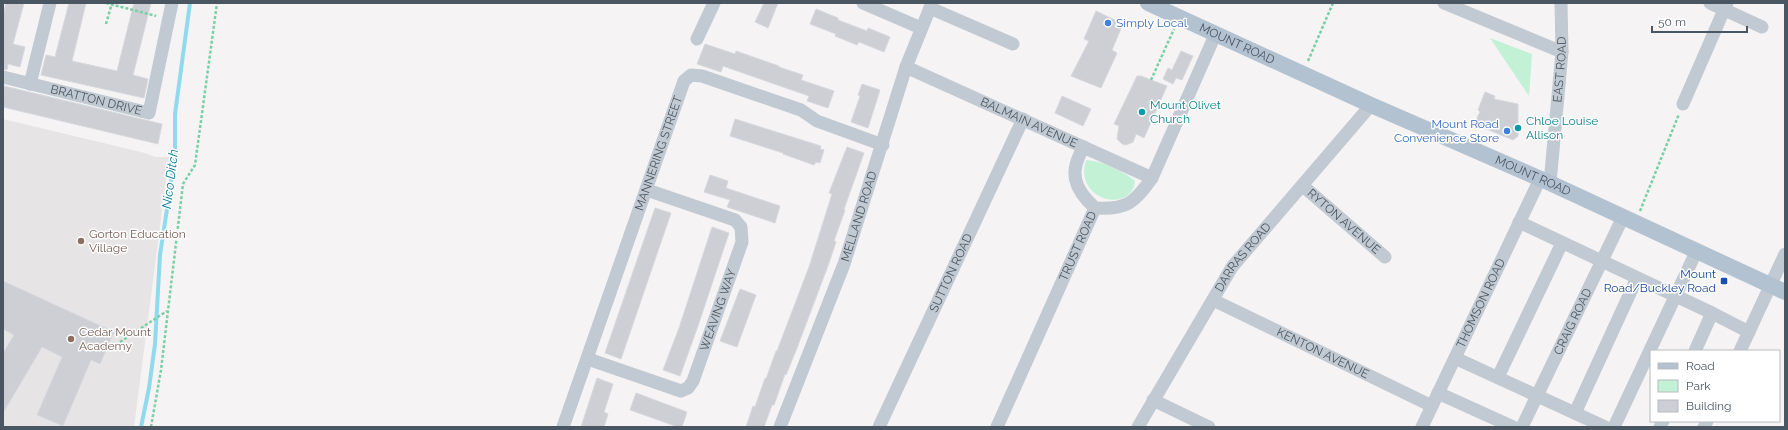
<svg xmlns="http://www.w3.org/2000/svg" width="1788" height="430" font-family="Raleway,sans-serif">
  <rect width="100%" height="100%" fill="#f5f3f3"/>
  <polygon fill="#e6e4e5" points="3,119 145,153 155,157 169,157 134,427 3,427"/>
  <g fill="#c3f1d5">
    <polygon points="1490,38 1532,54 1529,96"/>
    <path d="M1086,160C1104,162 1121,170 1135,181C1132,214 1073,201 1086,160Z"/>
  </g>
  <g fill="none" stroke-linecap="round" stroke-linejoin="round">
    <polyline stroke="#90daee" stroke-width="4" points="141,427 149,388 155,344 160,255 175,156 175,114 190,3"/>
  </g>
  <g fill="#cdcfd5" stroke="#d7d9de">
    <polygon points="6,3 24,3 13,44 25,47 20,67 8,64 7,70 3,69 3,15"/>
    <polygon points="69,3 86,3 72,61 117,71 134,3 151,3 133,75 148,79 144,98 41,75 46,55 55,57"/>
    <polygon points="764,3 778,3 768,28 755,22"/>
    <polygon points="816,9 838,18 838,20 867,31 868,28 890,37 884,52 859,42 857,45 835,36 836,34 810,24"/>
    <polygon points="1096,11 1123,24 1112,50 1117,53 1101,88 1071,76 1089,41 1084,39"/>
    <polygon points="705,44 735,54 736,51 779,66 779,67 803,75 801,80 834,91 828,108 807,101 809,96 740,72 723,66 721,72 697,64"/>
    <polygon points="1181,51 1193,56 1182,80 1176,78 1173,84 1163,79 1168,68 1172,70"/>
    <polygon points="1137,76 1141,76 1167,86 1144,138 1136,134 1133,142 1126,145 1122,144 1117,139 1119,126 1114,124"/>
    <polygon points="862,84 880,90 868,128 851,122 860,96 858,95"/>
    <polygon points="4,86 162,124 158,144 3,107"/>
    <polygon points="1485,92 1495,96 1494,99 1518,104 1518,136 1513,140 1474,124 1480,112 1478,110"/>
    <polygon points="1062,96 1091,109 1083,126 1055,113"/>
    <polygon points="735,119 821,146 820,149 824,150 820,163 816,162 814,165 783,154 783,153 730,136"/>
    <polygon points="847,147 864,153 844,209 845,210 834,241 836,242 829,263 797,348 786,375 785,374 774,405 772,405 764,427 746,427 753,406 755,407 765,378 766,379 776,351 777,351 809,267 832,194 829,193"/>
    <polygon points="710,175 728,181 726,188 780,206 775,223 727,207 730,200 704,192"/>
    <polygon points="655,208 671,213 621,359 605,353"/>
    <polygon points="712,227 729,233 699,323 680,376 663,370 679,328"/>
    <polygon points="3,281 114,332 100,364 91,360 63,426 37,415 62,357 42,347 3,413 3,353 14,335 3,329"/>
    <polygon points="740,289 756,295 737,347 720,341"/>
    <polygon points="597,378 613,384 604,412 608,414 604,427 581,427"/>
    <polygon points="636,393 687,412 682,427 678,427 630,410"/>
  </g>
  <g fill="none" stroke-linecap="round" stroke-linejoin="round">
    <g stroke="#7ad0a6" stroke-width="2.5" stroke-dasharray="3 2" stroke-linecap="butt">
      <polyline points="106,3 156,16"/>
      <polyline points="106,24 112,3"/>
      <polyline points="1308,61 1333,3"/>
      <polyline points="1151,80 1174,29"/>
      <polyline points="1640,211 1679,114"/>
      <polyline points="120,342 167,311"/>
      <polyline points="151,427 161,370 183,184 195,165 217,3"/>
    </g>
    <g stroke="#c1cad2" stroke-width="13">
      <polyline points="863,3 921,28"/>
      <polyline points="1444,3 1562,52"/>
      <polyline points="1710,3 1762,27"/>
      <polyline points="930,8 1013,44"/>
      <polyline points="697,39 714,3"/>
      <path id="s1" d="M906,67L1152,178"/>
      <path id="s2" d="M3,77L149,113L172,3"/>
      <polyline points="30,84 50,3"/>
      <polyline points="1683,104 1727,3"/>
      <path d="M1084,147C1068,172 1074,189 1095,208"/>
      <path id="s3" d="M1550,183L1562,52L1561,3"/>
      <path id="s4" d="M1303,186L1385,257"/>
      <polyline points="1519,222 1712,313 1749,332"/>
      <path id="s5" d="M1213,300L1432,406"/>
      <polyline points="1695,351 1712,313"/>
      <polyline points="1740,351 1785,254"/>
      <polyline points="1455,358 1605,427"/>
      <path id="s6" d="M588,359L681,391L688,388L693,381L742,242L741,227L735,220L647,190"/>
      <polyline points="1498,377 1562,243"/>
      <polyline points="1438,393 1513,427"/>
      <polyline points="1153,400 1209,427"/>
      <polyline points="1575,413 1637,278"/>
      <path id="s7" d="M563,427L684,81L691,75L702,76L801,110L817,121L883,145"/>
      <path id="s8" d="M780,427L844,264L906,67L932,3"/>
      <path id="s9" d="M879,427L1023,119"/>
      <path id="s10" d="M997,427L1095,208C1127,210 1134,203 1152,178L1216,33"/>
      <path id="s11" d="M1138,427L1232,267L1371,105"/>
      <path id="s12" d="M1422,427L1540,179"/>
      <path id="s13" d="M1522,427L1623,217"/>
      <polyline points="1614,427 1697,250"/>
      <polyline points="1660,427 1663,421"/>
      <polyline points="1704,427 1707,421"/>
    </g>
    <path stroke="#b3c2d1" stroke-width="16" id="s14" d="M1148,3L1371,105L1550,183L1785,292"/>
  </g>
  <g fill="#3f7fe0" stroke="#fff" stroke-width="1.5">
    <circle cx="1108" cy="23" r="4"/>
    <circle cx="1507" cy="131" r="4"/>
  </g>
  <g fill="#0f9aa8" stroke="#fff" stroke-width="1.5">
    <circle cx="1142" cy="112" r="4"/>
    <circle cx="1518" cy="128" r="4"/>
  </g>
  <g fill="#8d6e63" stroke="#fff" stroke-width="1.5">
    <circle cx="81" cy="241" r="4"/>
    <circle cx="71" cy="339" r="4"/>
  </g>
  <rect fill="#1a4fb4" stroke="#fff" stroke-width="1.5" x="1720" y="277" width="8" height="8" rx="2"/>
  <g text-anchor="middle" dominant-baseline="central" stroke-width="3" stroke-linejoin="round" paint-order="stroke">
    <g font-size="12" fill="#366cbe" stroke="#fff" text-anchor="start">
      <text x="1116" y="23">Simply Local</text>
      <text x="1499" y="124" text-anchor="end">Mount Road<tspan x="1499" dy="14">Convenience Store</tspan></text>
    </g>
    <g font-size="12" fill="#4a5661" stroke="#fff">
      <text stroke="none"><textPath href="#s14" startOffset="98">MOUNT ROAD</textPath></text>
      <text stroke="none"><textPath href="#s3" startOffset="114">EAST ROAD</textPath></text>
      <text stroke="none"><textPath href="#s2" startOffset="96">BRATTON DRIVE</textPath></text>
      <text stroke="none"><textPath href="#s1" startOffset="135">BALMAIN AVENUE</textPath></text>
      <text stroke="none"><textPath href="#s7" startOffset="290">MANNERING STREET</textPath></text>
      <text stroke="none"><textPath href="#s14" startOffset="422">MOUNT ROAD</textPath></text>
      <text stroke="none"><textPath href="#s8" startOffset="225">MELLAND ROAD</textPath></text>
      <text stroke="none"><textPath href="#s4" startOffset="54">RYTON AVENUE</textPath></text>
      <text stroke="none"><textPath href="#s10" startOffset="198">TRUST ROAD</textPath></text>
      <text stroke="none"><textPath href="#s11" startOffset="200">DARRAS ROAD</textPath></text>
      <text stroke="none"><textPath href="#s9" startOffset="170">SUTTON ROAD</textPath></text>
      <text stroke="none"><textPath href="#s12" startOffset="137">THOMSON ROAD</textPath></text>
      <text stroke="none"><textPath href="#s6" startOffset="190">WEAVING WAY</textPath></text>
      <text stroke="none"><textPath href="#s13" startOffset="117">CRAIG ROAD</textPath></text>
      <text stroke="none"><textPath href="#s5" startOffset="122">KENTON AVENUE</textPath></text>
    </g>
    <g font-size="12" fill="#0d838f" stroke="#fff" text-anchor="start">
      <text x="1150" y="105">Mount Olivet<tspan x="1150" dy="14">Church</tspan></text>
      <text x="1526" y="121">Chloe Louise<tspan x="1526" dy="14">Allison</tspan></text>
    </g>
    <g font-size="12" fill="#785e54" stroke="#fff" text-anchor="start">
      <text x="89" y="234">Gorton Education<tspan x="89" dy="14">Village</tspan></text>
      <text x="79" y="332">Cedar Mount<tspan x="79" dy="14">Academy</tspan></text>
    </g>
    <g font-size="12" fill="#164399" stroke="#fff" text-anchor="end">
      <text x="1716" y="274">Mount<tspan x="1716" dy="14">Road/Buckley Road</tspan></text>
    </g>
    <g font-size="13" font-style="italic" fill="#0c7c9b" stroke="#fff">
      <text transform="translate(170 179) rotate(-83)">Nico Ditch</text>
    </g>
  </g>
  <rect width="1788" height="430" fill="none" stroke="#4a5661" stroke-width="8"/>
  <rect x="1650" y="350" width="130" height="72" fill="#ffffff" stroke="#b7bbc0"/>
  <rect x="1658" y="363" width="20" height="6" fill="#b3c2d1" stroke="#b7bbc0"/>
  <text x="1686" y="370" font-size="12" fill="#4a5661">Road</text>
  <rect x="1658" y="380" width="20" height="12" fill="#c3f1d5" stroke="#b7bbc0"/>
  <text x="1686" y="390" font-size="12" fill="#4a5661">Park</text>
  <rect x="1658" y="400" width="20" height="12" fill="#cdcfd5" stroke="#b7bbc0"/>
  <text x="1686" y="410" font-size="12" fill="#4a5661">Building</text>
  <path d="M1652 26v6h95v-6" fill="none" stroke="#4a5661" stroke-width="2"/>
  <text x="1658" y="26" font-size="12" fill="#4a5661" stroke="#ffffff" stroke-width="3" paint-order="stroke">50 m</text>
</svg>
